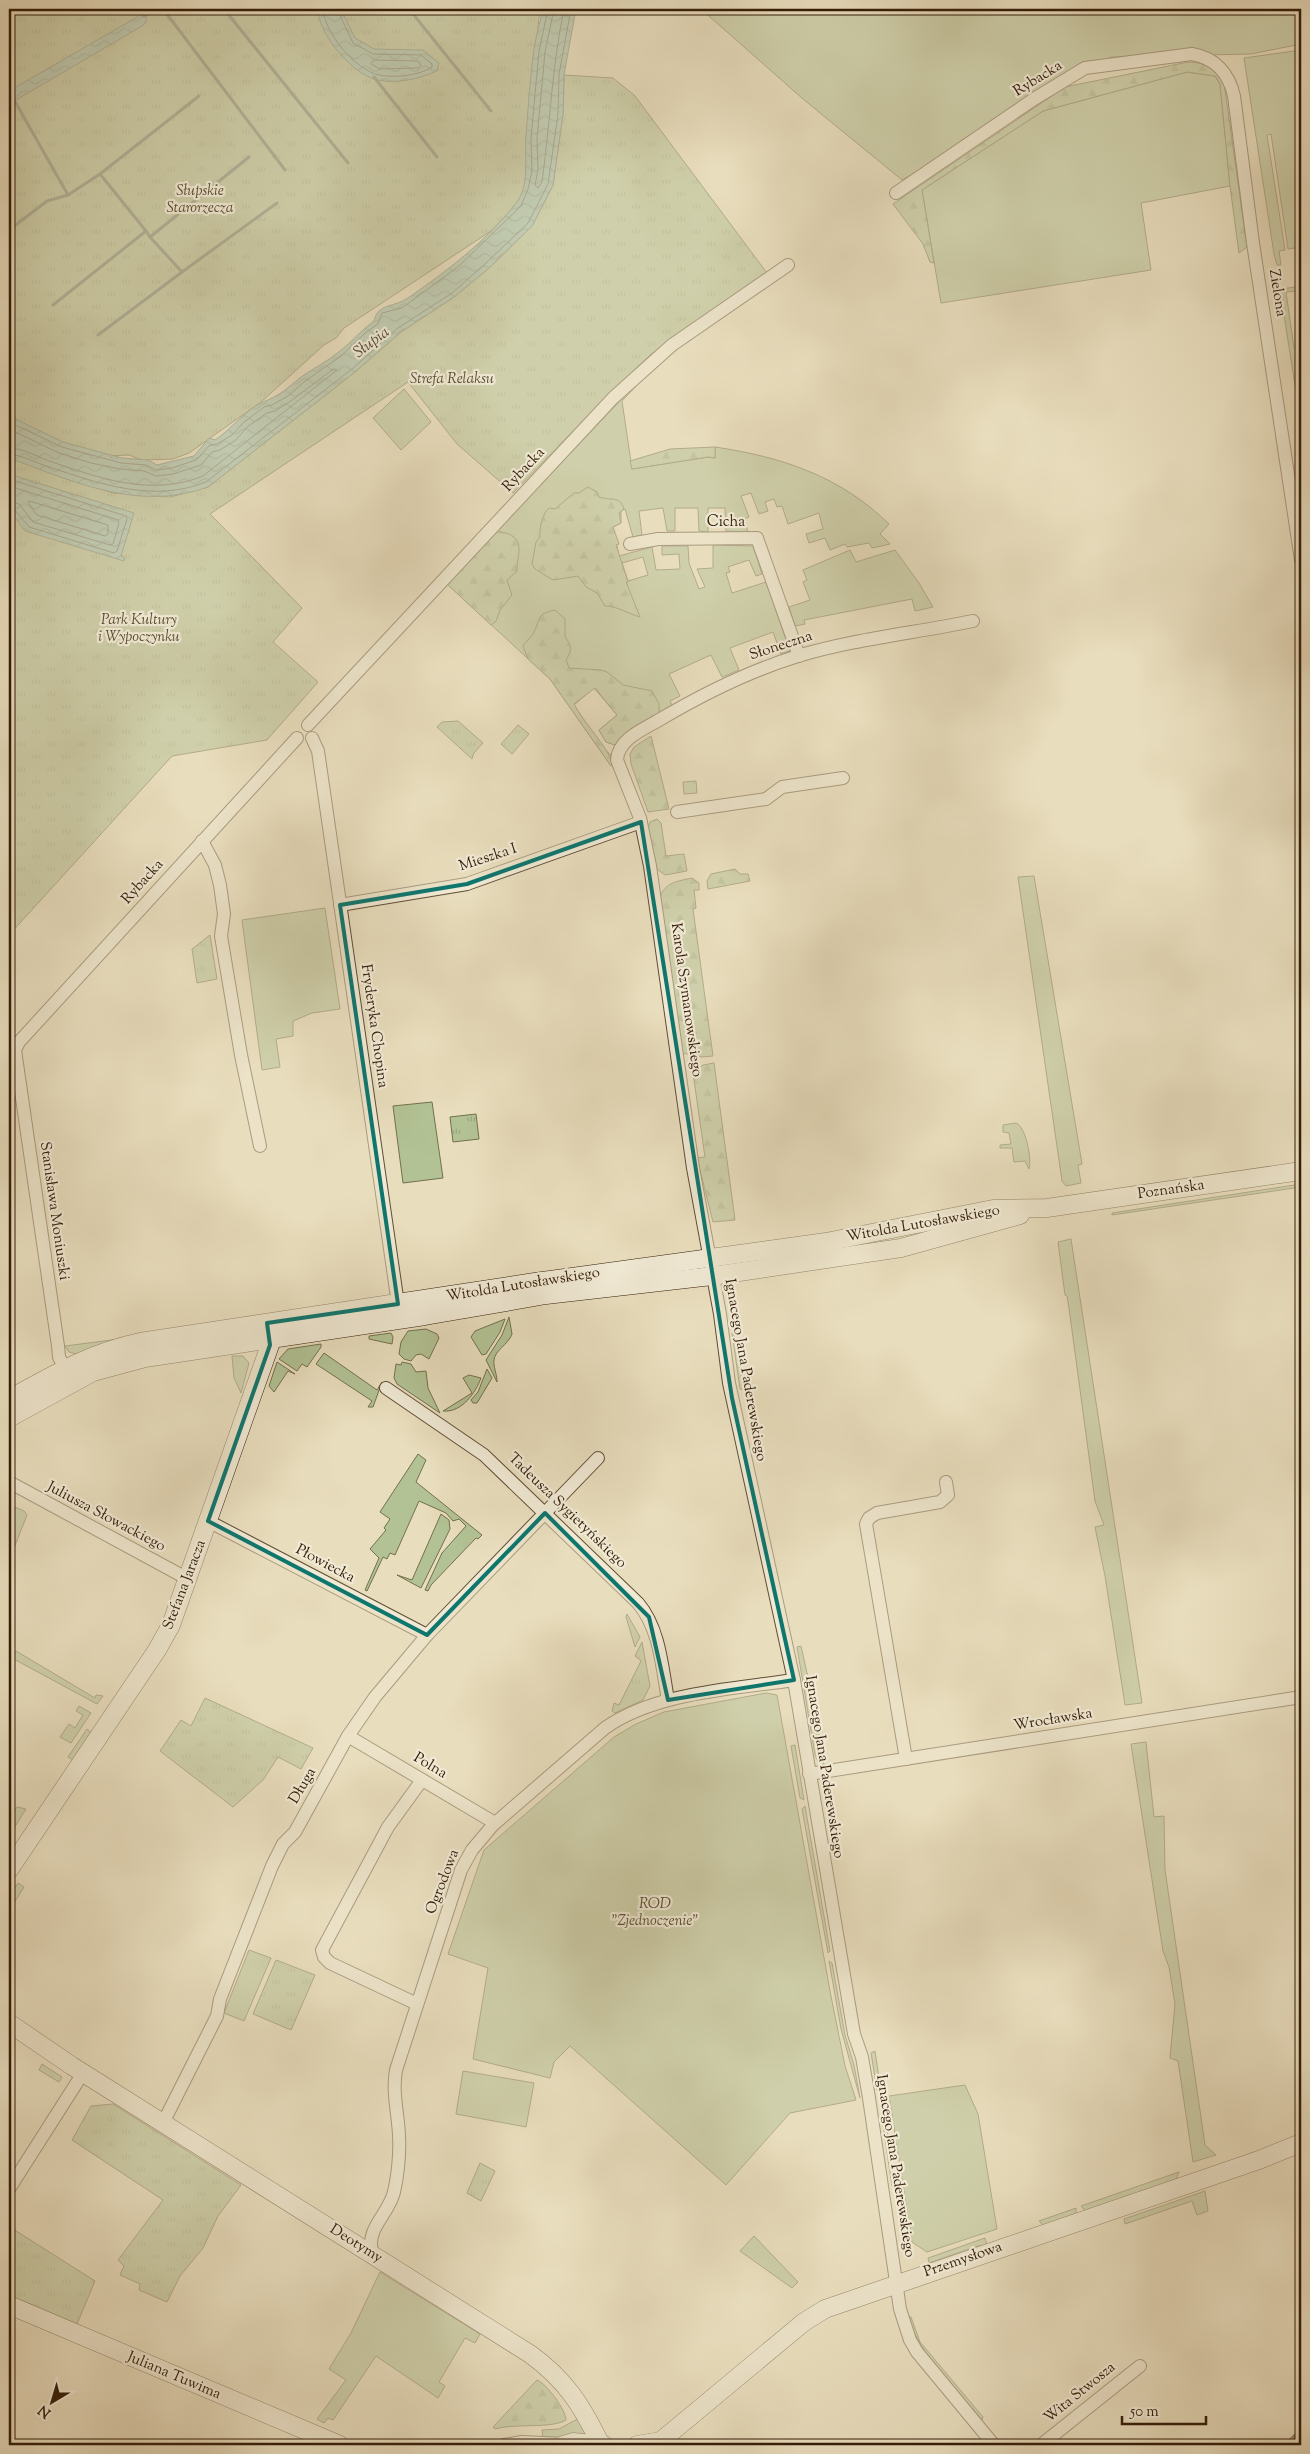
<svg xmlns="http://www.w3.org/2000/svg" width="1310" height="2454" font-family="'Sorts Mill Goudy',serif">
  <defs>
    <pattern id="forest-firs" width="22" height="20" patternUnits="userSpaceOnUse" patternTransform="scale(1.25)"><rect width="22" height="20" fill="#b2c294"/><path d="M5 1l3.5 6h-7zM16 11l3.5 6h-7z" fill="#9aa67e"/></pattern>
    <pattern id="park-tufts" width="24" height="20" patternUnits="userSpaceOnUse" patternTransform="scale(1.25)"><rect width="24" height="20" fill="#b2c294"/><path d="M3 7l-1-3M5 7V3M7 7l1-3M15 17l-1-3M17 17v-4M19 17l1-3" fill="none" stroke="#9aa67e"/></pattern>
    <pattern id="water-waves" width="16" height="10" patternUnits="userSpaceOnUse" patternTransform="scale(1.25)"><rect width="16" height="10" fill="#98bdab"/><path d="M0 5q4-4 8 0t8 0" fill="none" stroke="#7d9989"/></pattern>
  </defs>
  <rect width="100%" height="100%" fill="#e8ddbd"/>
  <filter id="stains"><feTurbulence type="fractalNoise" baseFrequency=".004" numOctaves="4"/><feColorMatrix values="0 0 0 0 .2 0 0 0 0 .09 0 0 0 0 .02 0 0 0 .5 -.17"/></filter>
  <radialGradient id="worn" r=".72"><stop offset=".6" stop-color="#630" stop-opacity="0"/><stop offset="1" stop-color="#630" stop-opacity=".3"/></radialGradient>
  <g fill="#b2c294" stroke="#73704e" fill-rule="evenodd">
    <polygon points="701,9 1301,9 1301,44 1251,54 1111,57 902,180 803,99"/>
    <polygon points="1301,50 1301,247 1288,249 1271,134 1267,135 1285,250 1279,251 1281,265 1277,265 1274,254 1244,58"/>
    <polygon points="1187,72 1215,76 1220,84 1230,186 1141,203 1151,270 941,303 922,190 1043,111"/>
    <polygon points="1296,287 1296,291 1286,292 1294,348 1301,348 1301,378 1298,387 1301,424 1280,289"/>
    <path d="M637,385L622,401L632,469L708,457L715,458V447C782,457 840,476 889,524L880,534L890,544L872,548L869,543L847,547L845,544L830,550L825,538L809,543L806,534L823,529L819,513L788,524L782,506L777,507L774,499L765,502L768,511L759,514L751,493L741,496L749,517L744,519L748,532L726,531L725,508H708V532L699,531L698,508H675V531H667L663,508L639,511L642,535L633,537L625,509L621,511V523L613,527L619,556L652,547L656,570L680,569L679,554L662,555V546H688L689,563L699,589L705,587L697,569L713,568V545L753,546L762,574L756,576L749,560L728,567L730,572L726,573L732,593L766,582L790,651L781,654L773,632L730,648L739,670L722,677L711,655L669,674L680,696L670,701L673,707L628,733L615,745L606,742L599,730L617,715L594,688L574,705L603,748L611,755V766L550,679L447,584L633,387ZM643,557L648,575L628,581L622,563Z"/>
    <polygon points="404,389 431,422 401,450 373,418"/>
    <polygon points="850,550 856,562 895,550 919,583 933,607 915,611 912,599 804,620 805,624 795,626 789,607 810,600 803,582 807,580 803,570"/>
    <polygon points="1034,876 1082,1164 1078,1165 1081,1183 1066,1186 1062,1181 1018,877"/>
    <polygon points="325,908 340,1009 312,1013 293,1021 293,1036 276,1039 280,1067 262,1070 242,920"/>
    <polygon points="432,1102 443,1178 403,1183 393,1106"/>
    <path d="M1016,1123C1026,1127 1032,1159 1029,1169L1025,1161L1014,1162L1012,1148H1000V1145L1011,1144L1009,1133L1003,1132V1125Z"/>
    <polygon points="1301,1184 1301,1187 1112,1215 1112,1213"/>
    <polygon points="1071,1239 1142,1703 1125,1705 1105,1576 1095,1527 1104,1525 1095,1501 1069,1308 1067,1296 1065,1295 1058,1242"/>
    <path d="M509,1317L512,1334C508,1345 495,1350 494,1360C493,1366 497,1374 497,1382L486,1360L502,1335Z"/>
    <polygon points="505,1319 500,1332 486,1354 482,1355 471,1337 475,1331"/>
    <polygon points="426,1329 437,1334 439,1338 429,1359 421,1354 416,1355 411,1361 404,1359 399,1354 401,1342 408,1331"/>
    <polygon points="391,1333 393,1337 392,1344 369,1339 369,1336"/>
    <polygon points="732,1333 734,1334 744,1390 740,1389"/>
    <polygon points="119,1339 76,1354 69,1352 65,1346"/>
    <polygon points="321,1344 321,1347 307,1367 302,1364 297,1371 279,1359 288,1349"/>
    <polygon points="324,1353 377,1390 382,1382 373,1407 368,1407 372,1401 316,1364"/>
    <polygon points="232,1356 243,1356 249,1363 241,1393 234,1378"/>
    <polygon points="277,1362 295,1374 288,1371 274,1392 269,1386"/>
    <polygon points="402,1362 411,1364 416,1372 426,1371 428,1388 440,1413 397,1384 394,1378 396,1364 401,1365"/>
    <polygon points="487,1369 492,1378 477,1403 473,1403 471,1400 478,1392"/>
    <path d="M469,1375L481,1378C476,1392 462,1413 443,1411L472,1393L463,1378Z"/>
    <polygon points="418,1454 426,1460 416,1482 482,1535 478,1539 476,1538 431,1585 428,1591 425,1590 442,1553 466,1526 459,1519 453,1521 446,1513 419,1501 395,1555 390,1553 387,1559 383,1557 367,1591 365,1590 379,1558 370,1549 386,1530 384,1528 390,1519 380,1512"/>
    <polygon points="15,1507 24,1511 27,1515 14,1548 12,1524"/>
    <polygon points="441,1514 449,1520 450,1529 421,1588 397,1575 412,1580"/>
    <polygon points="627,1614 640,1637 635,1647 626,1617"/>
    <polygon points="801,1646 811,1691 824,1765 818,1762 815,1755 797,1647"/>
    <polygon points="16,1651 95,1698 96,1695 103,1696 97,1704 12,1658"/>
    <polygon points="766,1693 777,1695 830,1991 845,2066 856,2100 790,2113 726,2185 570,2046 554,2062 550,2078 473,2059 488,1968 448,1954 484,1850 614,1737 636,1724 664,1712"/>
    <polygon points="79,1706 91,1713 71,1743 60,1737 69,1724 75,1728 83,1715 76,1711"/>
    <polygon points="87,1729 93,1734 75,1761 68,1757"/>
    <polygon points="1146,1742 1154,1817 1164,1816 1165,1870 1205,2145 1216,2155 1193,2162 1178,2061 1170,2058 1175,2004 1169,1967 1163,1951 1131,1744"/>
    <polygon points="795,1745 804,1800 800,1798 791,1746"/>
    <polygon points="805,1806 830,1951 828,1953 802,1809"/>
    <polygon points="17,1807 26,1809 9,1836 9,1819"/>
    <polygon points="18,1883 24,1887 9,1911 9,1897"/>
    <polygon points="249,1950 271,1958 244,2021 224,2013"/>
    <polygon points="829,1961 832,1963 845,2035 854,2065 860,2098 841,2029"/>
    <polygon points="875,2051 881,2091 877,2090 871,2053"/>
    <polygon points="42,2064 62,2077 59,2082 39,2070"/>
    <polygon points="463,2071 534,2083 526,2127 456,2114"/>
    <polygon points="965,2085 978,2114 997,2229 927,2252 912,2242 889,2096"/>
    <polygon points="886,2124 896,2186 892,2186 883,2125"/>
    <polygon points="1179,2172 1175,2181 1086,2212 1081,2206"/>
    <polygon points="1205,2191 1208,2211 1197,2215 1192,2201 1125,2224 1124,2219"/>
    <polygon points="1076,2208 1076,2215 1044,2226 1039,2221"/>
    <polygon points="754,2236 798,2282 792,2288 740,2251"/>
    <polygon points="985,2238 987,2245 978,2246 929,2263 928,2258"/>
    <polygon points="380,2272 480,2334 475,2343 465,2338 439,2382 445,2386 438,2398 376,2356 333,2420 328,2418 324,2423 317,2419 346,2380 329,2369 351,2333"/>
    <path d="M907,2315L911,2317L920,2342L983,2417L982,2420C955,2387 920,2356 907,2315Z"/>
    <polygon points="581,2417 585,2435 556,2441 543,2438 542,2430 559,2429"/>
  </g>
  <g fill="url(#forest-firs)" stroke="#73704e">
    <path d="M1188,62C1206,62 1214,69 1224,83L1247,247L1239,253L1230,186L1220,84L1215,76L1187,72L1043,111L922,190L934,263L930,262L923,244L893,204L1065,87Z"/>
    <polygon points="715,447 715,458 708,457 632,469 630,461 670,449"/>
    <path d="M588,487L597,492L599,497C609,501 620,495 624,509L619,513L621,523L613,527L619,544L616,545L628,582H626L640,617C628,614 618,606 605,606L597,593L586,587L578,576L553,580L535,569L532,564L536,542L540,537C539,529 543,512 549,508L555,509L574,493H579Z"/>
    <path d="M497,530C501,533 505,532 509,534C526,542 516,557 517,571L507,580L512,595L500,610L496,621L491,625L447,584Z"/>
    <path d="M555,610L565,619V637C572,645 572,651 566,660L569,668L601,670L607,672L623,685L652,691L659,704V714L628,733L615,745L606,742L599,730L617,715L595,688L574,704C585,725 606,744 613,764L611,766L550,679L528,659L523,646C526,641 532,637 534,632C541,618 536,614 555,610Z"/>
    <polygon points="651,736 669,809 648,812 631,764 630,754 634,747"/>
    <polygon points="657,819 661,823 666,856 684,854 687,871 665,875 657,869 648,828 650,822"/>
    <polygon points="735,869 740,874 748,874 750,881 708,889 707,881 711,874"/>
    <path d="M692,878L699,883V890H694L696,908L693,909L713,1056L702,1057L682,1053L660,898C664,882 679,881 692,878Z"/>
    <polygon points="714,1063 735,1220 713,1222 697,1158 705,1157 693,1073 703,1065"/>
    <path d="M537,2380C546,2383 566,2410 566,2420C551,2429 516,2423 495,2429L493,2427Z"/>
  </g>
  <g fill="url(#park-tufts)" stroke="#73704e">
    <polygon points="9,9 540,9 526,138 527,170 522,199 491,231 344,328 336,338 324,345 261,402 189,453 173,459 142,460 129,455 103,456 9,424"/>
    <polygon points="564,75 613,78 635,96 767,273 651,354 605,398 513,493 457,444 408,382 210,514 302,608 273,642 318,682 267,740 172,756 9,935 9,458 113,493 170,497 208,487 355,372 401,332 454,297 489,268 532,226 553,185 563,114"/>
    <polygon points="458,721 483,743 474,753 472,759 437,727 442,722"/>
    <polygon points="518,725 529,734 512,754 501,744"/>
    <polygon points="696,781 697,793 684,794 683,782"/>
    <polygon points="210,935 217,979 197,983 192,949"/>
    <polygon points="476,1114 479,1139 453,1142 450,1117"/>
    <polygon points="642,1642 650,1686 643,1700 615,1713 612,1711 614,1703 619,1705 641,1661 635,1656"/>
    <polygon points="205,1698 313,1748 301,1769 278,1757 263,1780 233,1807 160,1751 181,1720 191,1726"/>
    <polygon points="276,1960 315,1975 291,2030 253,2014"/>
    <polygon points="113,2104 241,2185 218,2216 203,2248 180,2276 167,2302 139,2290 140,2284 120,2275 124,2266 118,2260 163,2200 72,2140 91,2106"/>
    <polygon points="480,2163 495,2171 481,2201 467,2193"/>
    <polygon points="13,2229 95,2281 77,2324 9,2295 9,2236"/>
  </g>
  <g fill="url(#water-waves)" stroke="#707d6a">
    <path d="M318,9H341L355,38L374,49L423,50L439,63L437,71C420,79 396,84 377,80C352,74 318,34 318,9Z"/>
    <path d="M543,9H576L564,75L563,114L553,185L532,226L489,268L454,297L401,332L355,372L208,487C138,512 75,482 9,458V416L63,442L122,458L148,460L157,465L194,456L209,438L215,440C229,431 249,407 263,402C281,395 286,389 301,377C314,368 328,361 340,351C352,342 361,330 374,321C378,303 393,308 408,298C447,271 485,242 514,206C531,186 524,160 526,136C528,108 530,78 534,49C536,36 540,22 543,9Z"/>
    <polygon points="144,13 147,14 146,22 142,26 9,104 9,91"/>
    <polygon points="9,474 134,513 121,556 125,558 124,561 25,531 9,509"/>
  </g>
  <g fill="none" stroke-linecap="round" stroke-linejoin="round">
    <g stroke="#666d5a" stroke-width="1">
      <path d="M323,9C324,32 355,70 379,75C395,78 418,76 432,67V64L421,55L373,54L353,43L337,9"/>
      <path d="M554,9L545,52L537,138L538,170L535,185L538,188L542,182C550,124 552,66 564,9"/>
      <polygon points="374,60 418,61 421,65 418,68 380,69 371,64"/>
      <polyline points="9,422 62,447 121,463 146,465 156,470 172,468 196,460 210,445 217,444 232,435 243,423 264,407 272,405 288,396 304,382 341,356 365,333 378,324 382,313 402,308 459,266 521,206 528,189 532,171 531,138 539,51 548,9"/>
      <path d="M9,429L59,453L91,463L120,469L144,471L156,476L173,474L201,465L212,452L220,450L236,440L247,427L267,413L275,411L291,401L333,369L337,370L203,476C151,497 99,478 49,461C36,456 22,448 9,448"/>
      <path d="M9,454C22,455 36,463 49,467C101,484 153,503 206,482L352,369L398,328L452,293L485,264L528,223L548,184L558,114L559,74L571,9"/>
      <polyline points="9,479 126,516 127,519 117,551 114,553 29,527 14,509 9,507"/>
      <polyline points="9,486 118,520 119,523 113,544 110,545 33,522 19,504 9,501"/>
      <polygon points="29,501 108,525 108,534 105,536 37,515 29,504"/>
    </g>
    <g stroke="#707d6a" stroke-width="3">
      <polyline points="163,9 285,170"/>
      <polyline points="224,9 348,163"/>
      <polyline points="409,9 491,111"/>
      <polyline points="499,9 500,10"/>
      <polyline points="144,16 156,9"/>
      <polyline points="374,77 437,157"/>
      <polyline points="13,98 68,195"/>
      <polyline points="100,174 199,96"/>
      <polyline points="9,230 47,201 68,195 100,174 146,231 53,305"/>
      <polyline points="146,231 150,237 249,157"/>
      <polyline points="150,237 182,272 277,203"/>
      <polyline points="98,335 182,272"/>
    </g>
    <defs>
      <g id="street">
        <path d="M896,193L1034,99L1085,68L1192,54C1215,58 1229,73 1234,96L1253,243L1301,560"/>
        <polyline points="630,544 658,539 757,538 799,656"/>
        <path d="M973,621C915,633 854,639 798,656C749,671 703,694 659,720C644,729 618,739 617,760L640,818L650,866L693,1168L720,1314L729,1383L794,1680L854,2034L862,2057L869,2098L900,2309L910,2340L917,2352L994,2445"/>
        <polyline points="308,725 613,398 672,345 788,265"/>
        <polyline points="312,738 318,751 399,1311"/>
        <polyline points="677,812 766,799 782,787 843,778"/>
        <polyline points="202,841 215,865 220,885 224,914 221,936 241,1055 260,1146"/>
        <polyline points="340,905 467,884 641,822"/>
        <polyline points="68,1375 59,1357 58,1346 15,1050 19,1042 297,738"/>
        <path d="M386,1388L484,1455L638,1603C660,1629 662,1667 668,1700"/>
        <polyline points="9,1482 188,1579"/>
        <polyline points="208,1521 427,1635"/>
        <polyline points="348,1736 495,1823"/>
        <polyline points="906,1759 866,1524 869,1518 877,1513 940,1502 948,1495 946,1482"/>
        <polyline points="809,1774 1301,1697"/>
        <polyline points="417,2004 330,1963 324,1957 322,1950 388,1827 422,1780"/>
        <polyline points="163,2123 217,2016 220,1999 272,1866 283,1844 295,1832 348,1736 375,1697 427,1635 598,1458"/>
        <polyline points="9,2189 83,2073"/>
        <path d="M373,2255C364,2229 388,2216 394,2192C398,2174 400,2154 399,2135C398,2113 392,2092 396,2070L461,1870L472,1850L493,1825L605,1728C656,1692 734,1689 794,1680"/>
        <polyline points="504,2445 522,2442 565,2444"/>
        <polyline points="1041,2445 1140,2366"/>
      </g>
      <g id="secondary">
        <path d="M9,1399C53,1375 89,1353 140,1342L535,1282L826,1242L993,1209L1047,1208L1301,1171"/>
        <polyline points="9,1418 93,1372 145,1358 425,1316 546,1295 712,1276 901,1248 1020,1215"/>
        <polyline points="9,1870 157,1650 171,1625 270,1345 268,1329"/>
        <path d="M9,2023L72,2066L530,2354C566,2380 582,2406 601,2445"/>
        <polyline points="9,2305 340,2445"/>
        <polyline points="563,2445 573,2442 604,2445"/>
        <polyline points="637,2445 661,2441"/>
        <polyline points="656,2445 804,2322 825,2309 1259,2160 1301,2143"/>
      </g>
    </defs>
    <use href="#street" stroke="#614d35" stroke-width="14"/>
    <use href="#secondary" stroke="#341d08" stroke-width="19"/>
    <use href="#street" stroke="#f0e9d4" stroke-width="12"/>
    <use href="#secondary" stroke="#f0e9d4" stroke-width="18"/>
    <defs>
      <polyline id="rail" points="1286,2445 1301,2431"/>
    </defs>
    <use href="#rail" stroke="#341d08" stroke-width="5"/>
    <use href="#rail" stroke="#f0e9d4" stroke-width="3" stroke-dasharray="9" stroke-linecap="butt"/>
  </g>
  <path d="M0 0H1310V2454H0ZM641,822L732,1398L794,1680L668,1700L649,1617L545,1513L427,1635L208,1521L270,1345L267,1323L398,1304L340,905L467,884Z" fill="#e8ddbd" fill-opacity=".55" fill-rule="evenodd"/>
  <path fill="none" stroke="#0f766e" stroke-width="4" stroke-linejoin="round" d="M641,822L732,1398L794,1680L668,1700L649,1617L545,1513L427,1635L208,1521L270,1345L267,1323L398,1304L340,905L467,884Z"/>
  <g text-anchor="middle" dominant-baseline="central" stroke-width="4.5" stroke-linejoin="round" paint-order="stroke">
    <g font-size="15" fill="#341d08" stroke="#f0e9d4">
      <text transform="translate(1038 79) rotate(-32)">Rybacka</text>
      <text transform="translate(1277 293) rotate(81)">Zielona</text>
      <text transform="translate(524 470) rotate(-47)">Rybacka</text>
      <text x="726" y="522">Cicha</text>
      <text transform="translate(781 646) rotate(-18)">Słoneczna</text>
      <text transform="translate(488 858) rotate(-18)">Mieszka I</text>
      <text transform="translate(143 882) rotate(-48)">Rybacka</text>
      <text transform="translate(686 1000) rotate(82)">Karola Szymanowskiego</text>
      <text transform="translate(374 1026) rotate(82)">Fryderyka Chopina</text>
      <text transform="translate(1171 1190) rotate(-8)">Poznańska</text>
      <text transform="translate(54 1211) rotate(82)">Stanisława Moniuszki</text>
      <text transform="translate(923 1224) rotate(-10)">Witolda Lutosławskiego</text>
      <text transform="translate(523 1285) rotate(-9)">Witolda Lutosławskiego</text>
      <text transform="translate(745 1370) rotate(80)">Ignacego Jana Paderewskiego</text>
      <text transform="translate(567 1511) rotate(44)">Tadeusza Sygietyńskiego</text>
      <text transform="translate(106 1517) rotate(28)">Juliusza Słowackiego</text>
      <text transform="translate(325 1564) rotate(28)">Płowiecka</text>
      <text transform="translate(185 1585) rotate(-69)">Stefana Jaracza</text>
      <text transform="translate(1053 1720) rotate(-9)">Wrocławska</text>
      <text transform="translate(430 1766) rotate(31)">Polna</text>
      <text transform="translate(824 1767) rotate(81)">Ignacego Jana Paderewskiego</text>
      <text transform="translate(303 1786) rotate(-60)">Długa</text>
      <text transform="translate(443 1882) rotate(-69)">Ogrodowa</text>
      <text transform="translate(895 2166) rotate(81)">Ignacego Jana Paderewskiego</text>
      <text transform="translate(356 2244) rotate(32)">Deotymy</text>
      <text transform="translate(963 2260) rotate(-19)">Przemysłowa</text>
      <text transform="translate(174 2376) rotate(23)">Juliana Tuwima</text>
      <text transform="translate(1080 2393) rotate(-39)">Wita Stwosza</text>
    </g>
    <g font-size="15" font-style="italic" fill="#5a4f32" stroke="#f0e9d4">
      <text x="200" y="191">Słupskie<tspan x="200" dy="17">Starorzecza</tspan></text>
      <text x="452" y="379">Strefa Relaksu</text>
      <text x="139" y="620">Park Kultury<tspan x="139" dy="17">i Wypoczynku</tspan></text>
      <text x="655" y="1904">ROD<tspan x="655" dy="17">"Zjednoczenie"</tspan></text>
    </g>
    <g font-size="16" font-style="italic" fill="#524d39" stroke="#f0e9d4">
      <text transform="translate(372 343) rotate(-37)">Słupia</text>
    </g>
  </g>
  <rect width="1310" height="2454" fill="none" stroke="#e8ddbd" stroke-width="30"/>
  <rect x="10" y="10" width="1290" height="2434" fill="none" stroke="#341d08" stroke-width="2.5"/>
  <rect x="15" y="15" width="1280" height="2424" fill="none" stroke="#341d08"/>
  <g transform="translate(52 2402) rotate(218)" stroke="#f0e9d4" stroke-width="4" paint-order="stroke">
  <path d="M0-4L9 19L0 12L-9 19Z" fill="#341d08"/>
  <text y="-8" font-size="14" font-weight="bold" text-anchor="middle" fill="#341d08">N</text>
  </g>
  <path d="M1122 2416v8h84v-8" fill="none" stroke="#341d08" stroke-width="2.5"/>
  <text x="1130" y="2416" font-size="15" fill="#341d08" stroke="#f0e9d4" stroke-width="4" paint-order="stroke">50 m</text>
  <rect width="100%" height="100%" filter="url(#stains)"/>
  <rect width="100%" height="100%" fill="url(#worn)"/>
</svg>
